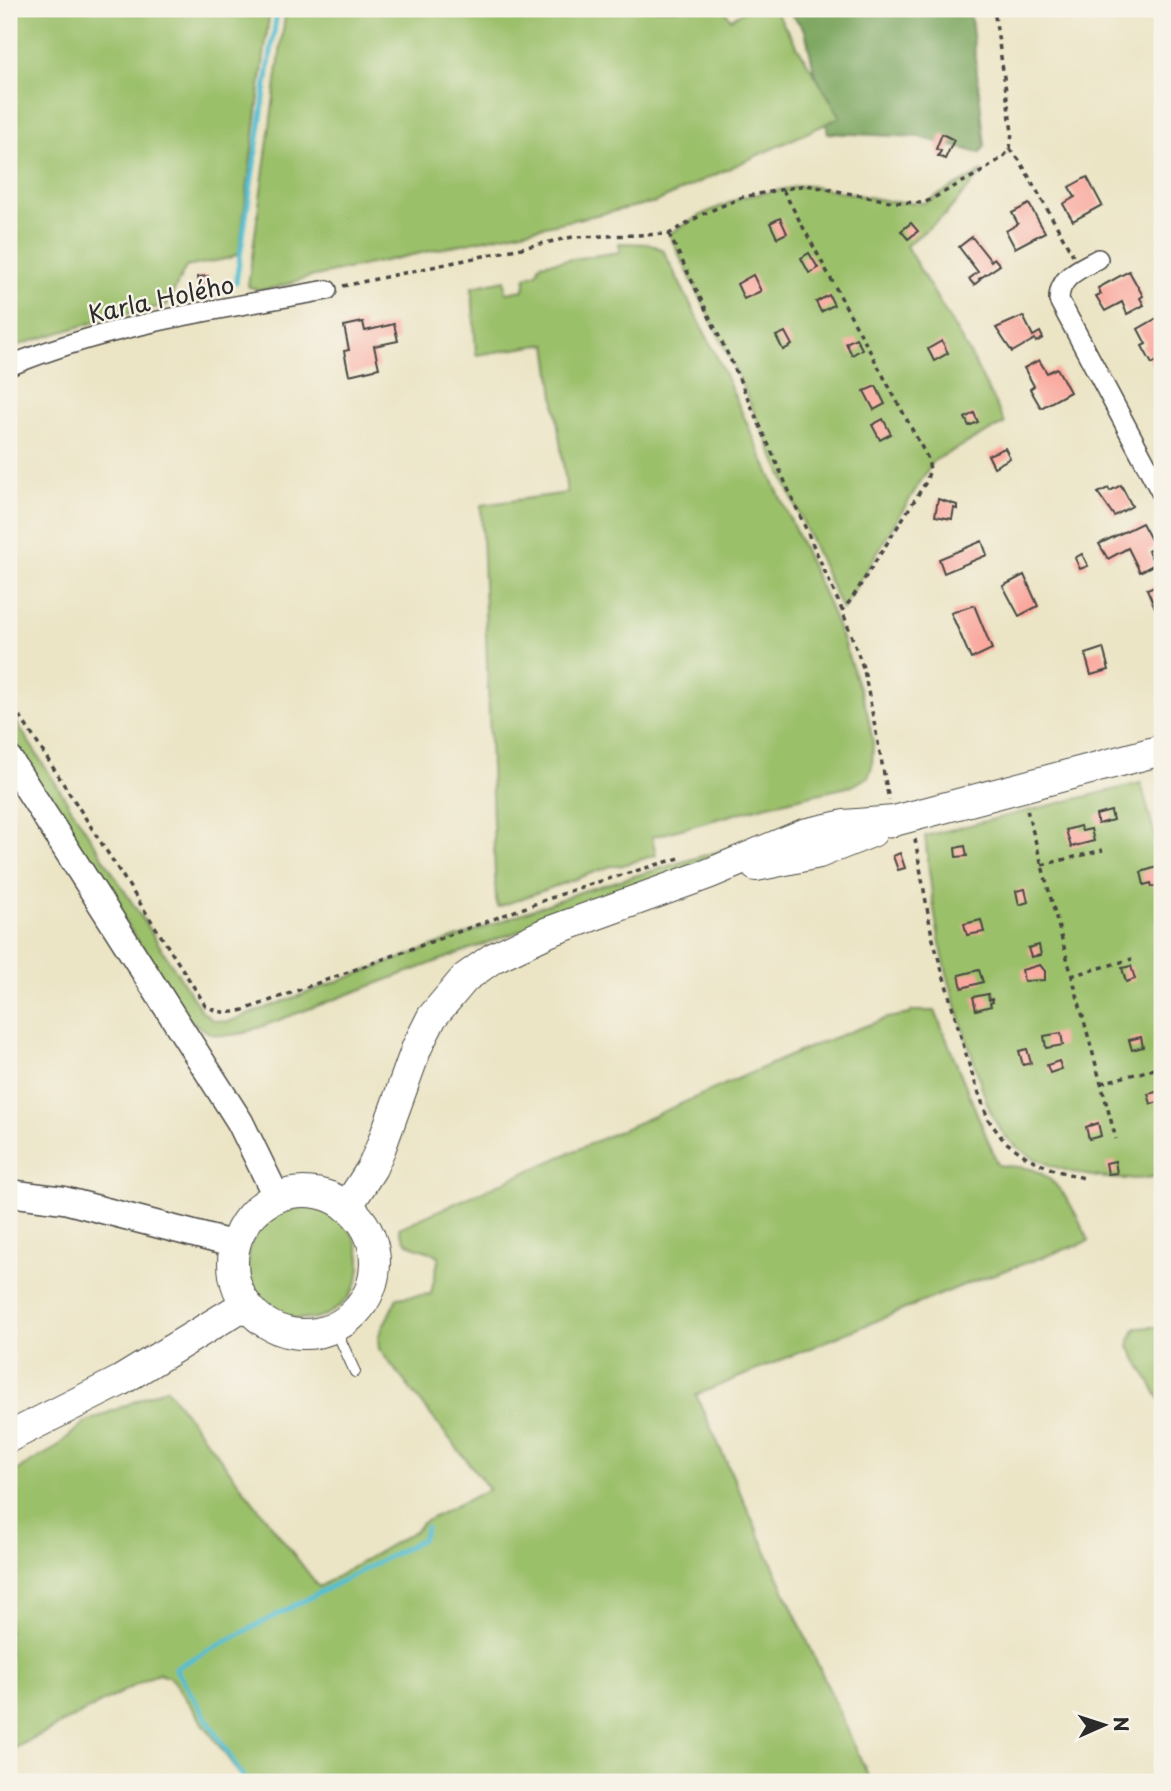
<svg xmlns="http://www.w3.org/2000/svg" width="1171" height="1791" font-family="'Playpen Sans',sans-serif">
  <rect width="100%" height="100%" fill="#f7f3e8"/>
  <filter id="ink" filterUnits="userSpaceOnUse"><feTurbulence type="fractalNoise" baseFrequency=".0143" numOctaves="2"/><feDisplacementMap in="SourceGraphic" scale="14" xChannelSelector="R" yChannelSelector="G"/><feConvolveMatrix kernelMatrix="1 2 1 2 8 2 1 2 1" color-interpolation-filters="sRGB"/></filter>
  <filter id="wash" filterUnits="userSpaceOnUse"><feTurbulence type="fractalNoise" baseFrequency=".00686" numOctaves="4" result="noise"/><feDisplacementMap in="SourceGraphic" scale="28" xChannelSelector="R" yChannelSelector="G"/><feGaussianBlur stdDeviation="1.57" result="paint"/><feColorMatrix in="noise" values="0 0 0 0 0 0 0 0 0 0 0 0 0 0 0 0 0 1.4 0 .05"/><feComposite in="paint" operator="in"/></filter>
  <g filter="url(#wash)">
    <rect width="100%" height="100%" fill="#ebe4c5"/>
    <g fill="#9bc06a" stroke="#63764a" stroke-width="2">
      <polygon points="9,9 270,9 239,253 230,258 186,267 167,305 108,318 9,348"/>
      <path d="M286,9H723L731,19L747,9H774L841,117L656,202L306,278C289,283 265,295 248,286Z"/>
      <polygon points="983,171 946,214 906,246 970,354 1005,423 933,461 842,610 733,365 669,234 703,214 743,197 806,185 894,202 924,203"/>
      <polygon points="619,243 650,244 663,250 716,355 827,601 843,641 867,711 873,742 872,767 868,777 852,786 764,806 652,837 656,855 619,866 611,866 498,907 496,900 481,505 567,493 547,344 476,355 472,287 505,280 506,293 524,290 526,277 537,273 540,264 620,252"/>
      <path d="M9,711L201,1010L213,1020L228,1022L583,891L768,837L729,858L500,938L244,1033C215,1039 208,1035 186,1017L9,739Z"/>
      <path d="M1141,783L1162,862V1175C1118,1186 1045,1173 1011,1142C990,1122 983,1091 975,1065C963,1028 950,990 942,952C933,914 930,875 925,836Z"/>
      <path d="M912,1011H935L998,1165C1009,1167 1021,1166 1031,1169C1062,1179 1077,1216 1089,1241L966,1284L696,1395L871,1782H245L170,1677L158,1673L9,1751V1475L54,1449L84,1423L166,1388L319,1587L416,1530L422,1523L489,1489L379,1349L378,1337L397,1298L431,1294L439,1256C419,1245 407,1252 399,1228L812,1046L887,1018L910,1014Z"/>
      <circle cx="304" cy="1263" r="56"/>
      <polygon points="1151,1327 1162,1328 1162,1403 1129,1346 1130,1340 1136,1328"/>
    </g>
    <polygon fill="#7ca65e" stroke="#546844" stroke-width="2" points="787,9 970,9 985,146 980,153 919,137 828,133 826,124 841,117 815,75 805,30"/>
    <g fill="none" stroke-linecap="round" stroke-linejoin="round">
      <g stroke="#55bed2" stroke-width="5">
        <polyline points="236,282 276,19 275,9"/>
        <polyline points="246,1782 175,1668 422,1539 426,1528"/>
      </g>
    </g>
    <g id="blocks">
      <g fill="#faa89e">
        <polygon points="942,134 954,140 945,159 938,156 941,151 936,149"/>
        <polygon points="1087,177 1102,205 1073,221 1063,204 1075,197 1069,187"/>
        <polygon points="1029,204 1045,232 1015,248 1006,231 1018,224 1012,213"/>
        <polygon points="780,218 787,233 777,238 770,223"/>
        <polygon points="911,223 918,231 908,239 901,231"/>
        <polygon points="972,237 991,261 994,258 1000,265 979,279 980,280 974,285 969,279 978,272 959,247"/>
        <polygon points="809,253 818,268 809,273 801,258"/>
        <polygon points="1129,271 1143,296 1140,298 1144,305 1127,314 1122,302 1105,311 1096,296 1101,294 1098,288"/>
        <polygon points="753,275 761,291 744,299 737,284"/>
        <polygon points="208,276 210,288 200,290 198,277"/>
        <polygon points="829,295 834,305 821,312 816,302"/>
        <polygon points="1023,316 1033,336 1040,332 1043,338 1036,342 1035,339 1012,352 996,328"/>
        <polygon points="1159,317 1162,323 1162,359 1152,364 1142,346 1146,344 1138,329"/>
        <polygon points="363,322 365,331 394,324 398,341 374,346 379,368 349,375 344,351 349,350 344,326"/>
        <polygon points="785,332 792,345 783,350 776,336"/>
        <polygon points="856,338 862,349 852,355 846,343"/>
        <polygon points="942,341 948,353 934,361 928,349"/>
        <polygon points="1039,360 1047,373 1057,368 1070,392 1041,408 1030,389 1034,386 1024,368"/>
        <polygon points="876,386 885,404 874,410 864,391"/>
        <polygon points="974,413 978,422 969,426 965,418"/>
        <polygon points="883,419 891,434 880,440 872,425"/>
        <polygon points="1005,448 1010,458 994,467 988,455"/>
        <polygon points="1121,485 1132,506 1114,516 1098,493 1108,488 1110,491"/>
        <polygon points="938,499 957,505 957,509 954,508 952,519 935,516"/>
        <polygon points="1142,523 1155,547 1148,551 1155,564 1140,572 1128,548 1108,559 1099,544"/>
        <polygon points="982,541 987,555 944,573 939,559"/>
        <polygon points="1082,554 1088,566 1080,569 1075,558"/>
        <polygon points="1024,575 1038,606 1019,616 1003,586"/>
        <polygon points="1162,583 1162,624 1147,589"/>
        <polygon points="974,605 992,649 971,659 951,613"/>
        <polygon points="1103,648 1109,670 1091,675 1085,654"/>
        <polygon points="1111,811 1113,820 1098,824 1096,815"/>
        <polygon points="1080,826 1082,831 1091,829 1094,841 1071,847 1066,830"/>
        <polygon points="965,846 967,856 956,857 955,848"/>
        <polygon points="900,853 905,868 898,870 893,856"/>
        <polygon points="1157,867 1162,884 1152,887 1151,883 1144,885 1141,872"/>
        <polygon points="1025,889 1028,902 1019,905 1016,891"/>
        <polygon points="981,920 984,932 967,935 964,924"/>
        <polygon points="1039,945 1041,955 1031,957 1028,948"/>
        <polygon points="1040,965 1045,971 1045,980 1024,981 1022,970"/>
        <polygon points="1131,966 1135,979 1126,982 1122,968"/>
        <polygon points="979,970 983,982 962,988 959,975"/>
        <polygon points="988,994 989,1000 992,999 993,1002 990,1003 991,1006 976,1010 973,997"/>
        <polygon points="1061,1033 1063,1045 1046,1048 1044,1036"/>
        <polygon points="1141,1037 1143,1047 1132,1050 1129,1040"/>
        <polygon points="1027,1049 1031,1063 1023,1065 1019,1051"/>
        <polygon points="1059,1061 1062,1069 1050,1073 1047,1065"/>
        <polygon points="1160,1091 1162,1101 1151,1104 1148,1094"/>
        <polygon points="1098,1123 1101,1136 1089,1139 1086,1127"/>
        <polygon points="1115,1161 1117,1173 1108,1174 1106,1163"/>
      </g>
    </g>
  </g>
  <g filter="url(#ink)">
    <use href="#blocks" fill-opacity="0" stroke="#484742" stroke-width="2"/>
    <g fill="none" stroke-linecap="round" stroke-linejoin="round">
      <defs>
        <polyline id="service" points="335,1328 355,1372"/>
        <g id="minor">
          <path d="M1098,259C1080,269 1059,276 1059,300L1162,494"/>
          <path d="M9,366C110,324 220,309 327,290"/>
        </g>
        <g id="secondary">
          <polyline points="9,759 240,1122 277,1198"/>
          <polyline points="9,1193 64,1200 236,1245"/>
        </g>
        <g id="primary">
          <polyline points="756,866 819,853 872,832"/>
          <circle cx="304" cy="1263" r="71"/>
          <polyline points="347,1207 372,1168 381,1147 417,1047 432,1017 465,978 493,958 548,932 708,874 804,834 845,825 894,821 1162,750"/>
          <polyline points="9,1437 120,1381 246,1304"/>
        </g>
      </defs>
      <use href="#service" stroke="#484742" stroke-width="12"/>
      <use href="#minor" stroke="#484742" stroke-width="22"/>
      <use href="#secondary" stroke="#484742" stroke-width="29"/>
      <use href="#primary" stroke="#484742" stroke-width="32"/>
      <g stroke="#484742" stroke-width="3.5" stroke-dasharray="5 5" stroke-linecap="butt">
        <polyline points="1010,149 1020,161 1073,255"/>
        <polyline points="783,190 927,457 930,469 926,482 851,600 842,610"/>
        <polyline points="669,234 733,365 842,610 864,670 889,800"/>
        <polyline points="343,286 573,237 669,234 703,214 743,197 806,185 894,202 924,203 983,171 1003,157 1010,149 1012,132 994,9"/>
        <path d="M9,699L206,1006C220,1013 229,1014 244,1010L581,887L683,857"/>
        <polyline points="1027,810 1116,1139"/>
        <polyline points="915,839 932,936 970,1068 988,1119 1004,1141 1028,1158 1054,1170 1084,1178"/>
        <polyline points="1042,865 1103,850"/>
        <polyline points="1071,976 1132,959"/>
        <polyline points="1101,1083 1162,1067"/>
      </g>
      <use href="#service" stroke="#fff" stroke-width="10"/>
      <use href="#minor" stroke="#fff" stroke-width="19"/>
      <use href="#secondary" stroke="#fff" stroke-width="26"/>
      <use href="#primary" stroke="#fff" stroke-width="30"/>
    </g>
  </g>
  <g text-anchor="middle" dominant-baseline="central" stroke-width="5" stroke-linejoin="round" paint-order="stroke">
    <g font-size="24" fill="#2b2b2b" stroke="#f7f3e8">
      <text transform="translate(161 298) rotate(-12)">Karla Holého</text>
    </g>
  </g>
  <rect width="1171" height="1791" fill="none" stroke="#f7f3e8" stroke-width="35"/>
  <g transform="translate(1104 1725) rotate(87)" stroke="#f7f3e8" stroke-width="5" paint-order="stroke">
  <path d="M0-5L12 26L0 18L-12 26Z" fill="#2b2b2b"/>
  <text y="-10" font-size="19" font-weight="bold" text-anchor="middle" fill="#2b2b2b">N</text>
  </g>
</svg>
